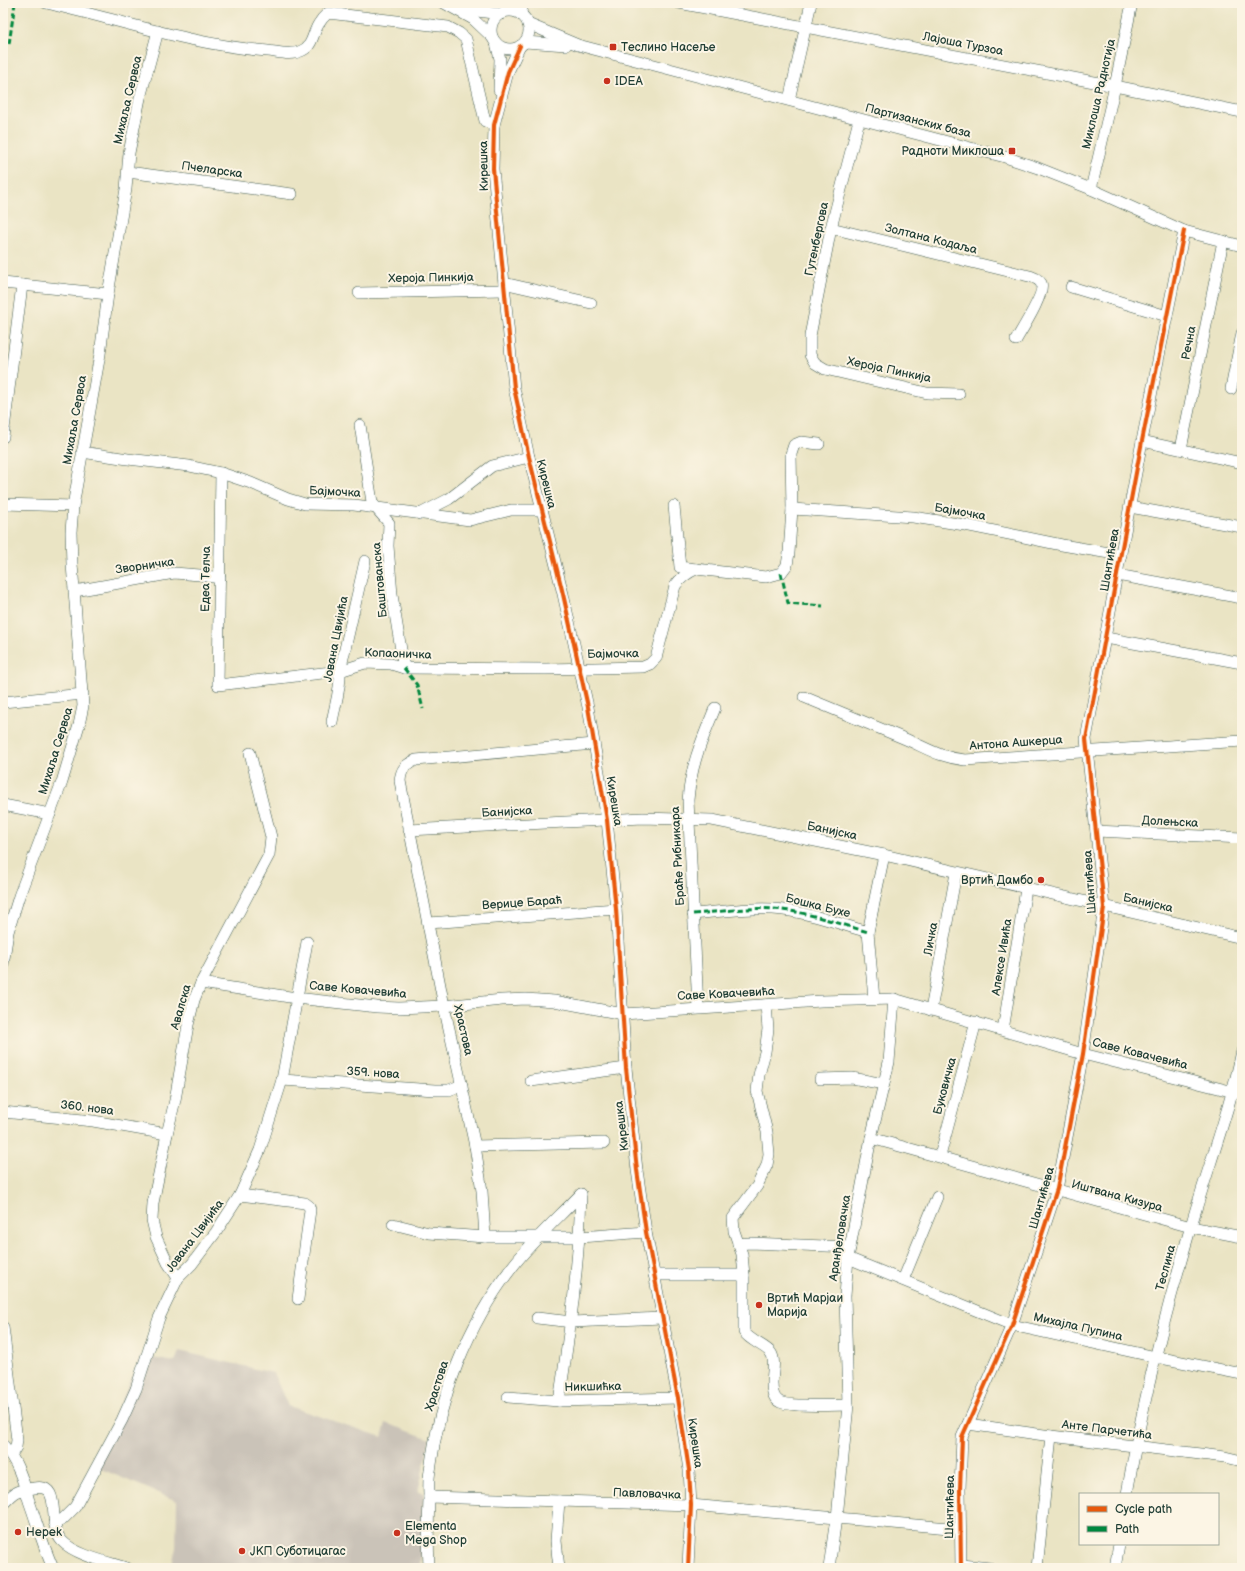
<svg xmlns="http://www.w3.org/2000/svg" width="1245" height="1571" font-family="'Balsamiq Sans',sans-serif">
  <rect width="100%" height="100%" fill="#fcf5e5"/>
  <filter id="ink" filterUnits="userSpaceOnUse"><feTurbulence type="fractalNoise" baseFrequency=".025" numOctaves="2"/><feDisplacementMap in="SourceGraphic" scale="8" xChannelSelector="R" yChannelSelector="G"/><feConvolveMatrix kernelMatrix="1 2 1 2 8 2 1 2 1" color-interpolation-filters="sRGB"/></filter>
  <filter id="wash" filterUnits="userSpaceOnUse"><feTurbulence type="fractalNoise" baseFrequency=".012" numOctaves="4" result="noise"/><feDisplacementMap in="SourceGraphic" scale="16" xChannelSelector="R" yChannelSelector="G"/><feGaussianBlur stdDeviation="0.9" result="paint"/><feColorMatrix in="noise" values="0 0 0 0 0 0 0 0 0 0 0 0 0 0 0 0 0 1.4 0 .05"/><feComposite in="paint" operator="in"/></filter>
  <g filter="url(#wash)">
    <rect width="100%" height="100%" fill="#eae4c4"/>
    <polygon fill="#cac3b8" points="179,1351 273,1373 288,1406 382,1437 386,1423 430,1439 418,1492 424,1493 420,1568 171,1568 176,1548 177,1501 94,1466 141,1356 175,1362"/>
  </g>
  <g filter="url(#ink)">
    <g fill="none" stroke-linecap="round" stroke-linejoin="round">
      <defs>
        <g id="minor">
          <path d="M46,3C120,20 192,45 268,51C278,52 291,56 301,51C314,46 312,32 320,22C322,18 325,16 328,13L448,27L459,33L466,39L485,121L494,125"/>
          <polyline points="444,3 473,19 492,37"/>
          <polyline points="679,3 1115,86 1242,112"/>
          <polyline points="461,6 477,11 501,14"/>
          <circle cx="510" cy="30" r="19"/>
          <polyline points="521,15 522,3"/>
          <polyline points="528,24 578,45 1005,157 1038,168 1091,189 1184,231 1242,246"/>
          <polyline points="525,42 566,45"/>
          <polyline points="496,43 500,59 499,90"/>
          <polyline points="520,46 508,72 494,125 493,169 514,388 529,457 563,594 588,707 607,820 616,909 626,1068 637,1170 646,1232 678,1398 689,1470 691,1505 688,1568"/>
          <polyline points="789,100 811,3"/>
          <polyline points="859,120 831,228 810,336 810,355 815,363 825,369 927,393 959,394"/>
          <polyline points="128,172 292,194"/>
          <polyline points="1091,189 1115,86 1132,3"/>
          <path d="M831,228L1025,275C1030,276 1038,278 1041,283C1046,292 1021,331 1016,340"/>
          <polyline points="3,283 108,294"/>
          <polyline points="504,283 591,303"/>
          <polyline points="1071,287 1167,316"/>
          <polyline points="359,293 503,290"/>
          <polyline points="1231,389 1242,333"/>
          <polyline points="360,425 372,502 376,508 389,523 388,546 392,595 404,668"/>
          <polyline points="3,437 22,285"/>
          <polyline points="1142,441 1242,463"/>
          <polyline points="1181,449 1223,241"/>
          <polyline points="82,452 128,459 189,466 221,473 251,483 288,499 305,504 354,505 470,520 511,510 542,510"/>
          <path d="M221,473L218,685L340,671L365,663L391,664L404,668L546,669L643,667L650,664L656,658L675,586C681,577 687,573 696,569L766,577L781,573L787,565L789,553L792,509L791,454L794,445L801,442L819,444"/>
          <polyline points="3,504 73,506"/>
          <polyline points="674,506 680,567 696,569"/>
          <polyline points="1130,507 1242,527"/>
          <polyline points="792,509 913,517 965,525 1062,545 1121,555"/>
          <polyline points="420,514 449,499 492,466 529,457"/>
          <polyline points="1117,575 1242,598"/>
          <polyline points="75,591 174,573 200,575 220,578"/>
          <polyline points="1106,638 1242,663"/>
          <path d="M804,697C837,711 870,724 903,738C927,748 938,757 965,760L1242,741"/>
          <polyline points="3,702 83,694"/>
          <path d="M332,722C335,705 341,688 340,671L365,561"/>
          <polyline points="3,805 50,814"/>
          <polyline points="409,830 643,818 712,820 884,855 1242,938"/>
          <polyline points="1096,831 1242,838"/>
          <path d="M693,914C720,912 747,907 773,909C805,911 837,923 868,932"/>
          <polyline points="429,923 616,909"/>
          <polyline points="3,965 8,932 19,896 62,782 79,725 83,706 72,564 71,532 73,506 100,354 108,294 126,189 129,153 140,98 158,31"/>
          <polyline points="201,983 296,998 377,1007 399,1008 444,1006 502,1000 526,999 554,1001 623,1014 821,1001 894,999 1083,1054 1242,1094"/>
          <polyline points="874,999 868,932 884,855"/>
          <path d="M766,1005L768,1029L765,1052L759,1075L757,1091L767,1132L769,1154L767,1165L757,1186L733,1218L734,1231L742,1254L744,1275V1332C750,1341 766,1346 771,1353C776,1360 772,1375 772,1383C772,1390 773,1399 780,1402C788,1407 835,1405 848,1405"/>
          <path d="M698,1008L688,800C691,764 702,740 715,708"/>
          <polyline points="931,1010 956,873"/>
          <polyline points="1003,1030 1026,889"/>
          <polyline points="820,1079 852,1078 884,1084"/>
          <polyline points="282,1080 435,1090 449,1090 462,1085"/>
          <polyline points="531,1081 626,1068"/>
          <polyline points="3,1112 93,1121 167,1134"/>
          <polyline points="871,1138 1191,1227 1242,1237"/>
          <polyline points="475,1146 604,1143"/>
          <polyline points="940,1156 976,1022"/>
          <polyline points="240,1195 305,1203 309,1206 310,1210 298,1299"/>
          <polyline points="393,1224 429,1233 485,1237 580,1237 646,1232"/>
          <path d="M485,1237L482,1191L475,1146L444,1006L400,781C401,769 405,765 416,760L594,744"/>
          <polyline points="738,1244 750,1243 850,1247"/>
          <polyline points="848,1258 1012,1325 1156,1357 1242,1374"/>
          <polyline points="654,1275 744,1275"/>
          <polyline points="178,1278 168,1263 156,1237 152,1220 153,1203 167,1134 175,1100 188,1025 194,1000 201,983 269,855 271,837 250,753"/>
          <polyline points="903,1280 937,1197"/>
          <polyline points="537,1318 572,1322 662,1318"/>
          <polyline points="3,1327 17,1440 16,1447 11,1455"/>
          <polyline points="508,1397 559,1401 678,1398"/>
          <path d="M559,1401C570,1331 579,1265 581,1194"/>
          <polyline points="968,1424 1051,1436 1225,1457 1242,1461"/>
          <path d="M3,1445C18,1462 23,1480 29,1501C37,1523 43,1546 53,1568"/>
          <path d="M1127,1494C1142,1403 1165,1314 1191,1226C1208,1167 1230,1110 1242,1051"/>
          <polyline points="429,1497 691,1505 960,1529"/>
          <path d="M3,1504C17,1490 15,1491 34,1488C64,1482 46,1525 62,1541C75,1555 108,1562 126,1568"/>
          <polyline points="837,1518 848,1405 845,1296 848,1258 871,1138 889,1062 894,999"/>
          <polyline points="54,1523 62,1520 75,1507 122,1420 136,1389 159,1318 178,1278 192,1264 216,1232 240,1195 260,1150 282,1080 307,942"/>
          <polyline points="961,1565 990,1568"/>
          <path d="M429,1568C428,1545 428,1522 429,1498C429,1489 428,1480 430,1471C439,1398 467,1325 513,1266C533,1240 559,1217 581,1194"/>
          <polyline points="559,1568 556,1541 559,1501"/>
          <polyline points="829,1568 836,1518"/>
          <polyline points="961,1568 960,1489 962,1437 1012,1325 1057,1189 1083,1054 1104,907 1086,739 1142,441 1184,231"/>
          <polyline points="1037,1568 1051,1436"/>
          <polyline points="1115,1568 1119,1544"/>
        </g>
      </defs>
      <use href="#minor" stroke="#3d564a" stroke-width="12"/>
      <use href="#minor" stroke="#fff" stroke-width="11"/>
      <g stroke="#00873e" stroke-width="3" stroke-dasharray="6 3" stroke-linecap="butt">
        <polyline points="9,44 15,3"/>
        <polyline points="781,573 788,603 823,606"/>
        <polyline points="404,668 417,685 423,709"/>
        <path d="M693,914C720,912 747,907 773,909C805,911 837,923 868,932"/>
      </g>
      <defs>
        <g id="cycleway">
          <polyline points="520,46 508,72 494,125 493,169 514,388 529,457 563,594 588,707 607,820 616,909 626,1068 637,1170 646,1232 678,1398 689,1470 691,1505 688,1568"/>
          <polyline points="961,1568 960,1489 962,1437 1012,1325 1057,1189 1083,1054 1104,907 1086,739 1142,441 1184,231"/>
        </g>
      </defs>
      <use href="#cycleway" stroke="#fcf5e5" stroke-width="6"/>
      <use href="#cycleway" stroke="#e8590c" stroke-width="4"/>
    </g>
  </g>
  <g fill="#c8321e" stroke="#fcf5e5" stroke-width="1.5">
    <rect x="609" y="43" width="8" height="8" rx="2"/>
    <circle cx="607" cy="81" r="4"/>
    <rect x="1008" y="147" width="8" height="8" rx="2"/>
    <circle cx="1041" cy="880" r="4"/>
    <circle cx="759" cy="1305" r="4"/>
    <circle cx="18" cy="1532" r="4"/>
    <circle cx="397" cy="1533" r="4"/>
    <circle cx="242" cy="1551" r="4"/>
  </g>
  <g text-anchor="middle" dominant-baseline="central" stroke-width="4" stroke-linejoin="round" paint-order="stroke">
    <g font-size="12" fill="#1f3d34" stroke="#fcf5e5">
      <text transform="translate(963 44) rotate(11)">Лајоша Турзоа</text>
      <text transform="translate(1099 94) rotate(-77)">Миклоша Раднотија</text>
      <text transform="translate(128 100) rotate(-77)">Михаља Сервоа</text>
      <text transform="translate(918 121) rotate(14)">Партизанских база</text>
      <text transform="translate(484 166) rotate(-91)">Кирешка</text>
      <text transform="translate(212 170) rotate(8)">Пчеларска</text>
      <text transform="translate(817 239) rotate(-78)">Гутенбергова</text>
      <text transform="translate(931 239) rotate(14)">Золтана Кодаља</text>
      <text transform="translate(431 278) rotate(-1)">Хероја Пинкија</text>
      <text transform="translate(1189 343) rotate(-79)">Речна</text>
      <text transform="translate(889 370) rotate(12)">Хероја Пинкија</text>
      <text transform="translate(75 420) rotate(-80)">Михаља Сервоа</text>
      <text transform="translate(546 484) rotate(76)">Кирешка</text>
      <text transform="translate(335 492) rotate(3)">Бајмочка</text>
      <text transform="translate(960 512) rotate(10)">Бајмочка</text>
      <text transform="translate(1110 560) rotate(-80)">Шантићева</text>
      <text transform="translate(145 566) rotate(-8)">Зворничка</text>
      <text transform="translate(206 579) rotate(-89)">Едеа Телча</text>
      <text transform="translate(380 580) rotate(-95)">Баштованска</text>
      <text transform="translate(336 639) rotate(-79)">Јована Цвијића</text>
      <text transform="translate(398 654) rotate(2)">Копаоничка</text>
      <text transform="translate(613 654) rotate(-1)">Бајмочка</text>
      <text transform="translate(1016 743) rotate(-4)">Антона Ашкерца</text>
      <text transform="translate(56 751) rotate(-73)">Михаља Сервоа</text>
      <text transform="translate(614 801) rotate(81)">Кирешка</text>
      <text transform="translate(507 812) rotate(-3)">Банијска</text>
      <text transform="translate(1170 822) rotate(3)">Долењска</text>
      <text transform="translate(832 831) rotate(12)">Банијска</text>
      <text transform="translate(678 856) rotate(-93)">Браће Рибникара</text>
      <text transform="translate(1090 882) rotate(-94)">Шантићева</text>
      <text transform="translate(522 903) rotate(-4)">Верице Бараћ</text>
      <text transform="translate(1148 903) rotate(13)">Банијска</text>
      <text transform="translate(818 906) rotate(14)">Бошка Бухе</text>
      <text transform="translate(931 939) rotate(-80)">Личка</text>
      <text transform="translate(1002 957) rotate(-81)">Алексе Ивића</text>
      <text transform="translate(358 990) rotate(5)">Саве Ковачевића</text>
      <text transform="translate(726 994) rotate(-3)">Саве Ковачевића</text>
      <text transform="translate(181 1007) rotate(-74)">Авалска</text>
      <text transform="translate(463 1030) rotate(77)">Храстова</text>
      <text transform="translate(1140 1054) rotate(14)">Саве Ковачевића</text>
      <text transform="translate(373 1073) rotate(4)">359. нова</text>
      <text transform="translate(945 1086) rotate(-75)">Буковичка</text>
      <text transform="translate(87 1108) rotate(7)">360. нова</text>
      <text transform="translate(622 1126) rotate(-97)">Кирешка</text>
      <text transform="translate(1117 1196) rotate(15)">Иштвана Кизура</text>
      <text transform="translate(1042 1198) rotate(-74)">Шантићева</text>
      <text transform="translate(195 1236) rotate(-53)">Јована Цвијића</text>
      <text transform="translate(840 1238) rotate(-81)">Аранђеловачка</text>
      <text transform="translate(1166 1268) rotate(-75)">Теслина</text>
      <text transform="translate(1078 1327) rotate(13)">Михајла Пупина</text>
      <text transform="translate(437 1386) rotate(-72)">Храстова</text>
      <text transform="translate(593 1387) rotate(-1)">Никшићка</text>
      <text transform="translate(1107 1430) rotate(7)">Анте Парчетића</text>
      <text transform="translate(695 1443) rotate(82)">Кирешка</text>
      <text transform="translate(647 1494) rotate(2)">Павловачка</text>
      <text transform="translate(950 1507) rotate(-89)">Шантићева</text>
    </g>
    <g font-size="12" fill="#1f3d34" stroke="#fcf5e5" text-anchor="start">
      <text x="621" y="47">Теслино Насеље</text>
      <text x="615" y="81">IDEA</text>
      <text x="1004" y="151" text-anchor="end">Радноти Миклоша</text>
      <text x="1033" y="880" text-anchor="end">Вртић Дамбо</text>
      <text x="767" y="1298">Вртић Марјаи<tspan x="767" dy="14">Марија</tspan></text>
      <text x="405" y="1526">Elementa<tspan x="405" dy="14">Mega Shop</tspan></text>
      <text x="26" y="1532">Hepek</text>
      <text x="250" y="1551">ЈКП Суботицагас</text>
    </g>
  </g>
  <rect width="1245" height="1571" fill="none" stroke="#fcf5e5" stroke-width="16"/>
  <rect x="1079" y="1493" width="140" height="52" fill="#fcf5e5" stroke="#a4ab9e"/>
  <rect x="1087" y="1506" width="20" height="6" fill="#e8590c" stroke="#a4ab9e"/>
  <text x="1115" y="1513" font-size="12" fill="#1f3d34">Cycle path</text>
  <rect x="1087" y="1526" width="20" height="6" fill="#00873e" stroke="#a4ab9e"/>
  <text x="1115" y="1533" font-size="12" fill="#1f3d34">Path</text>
</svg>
